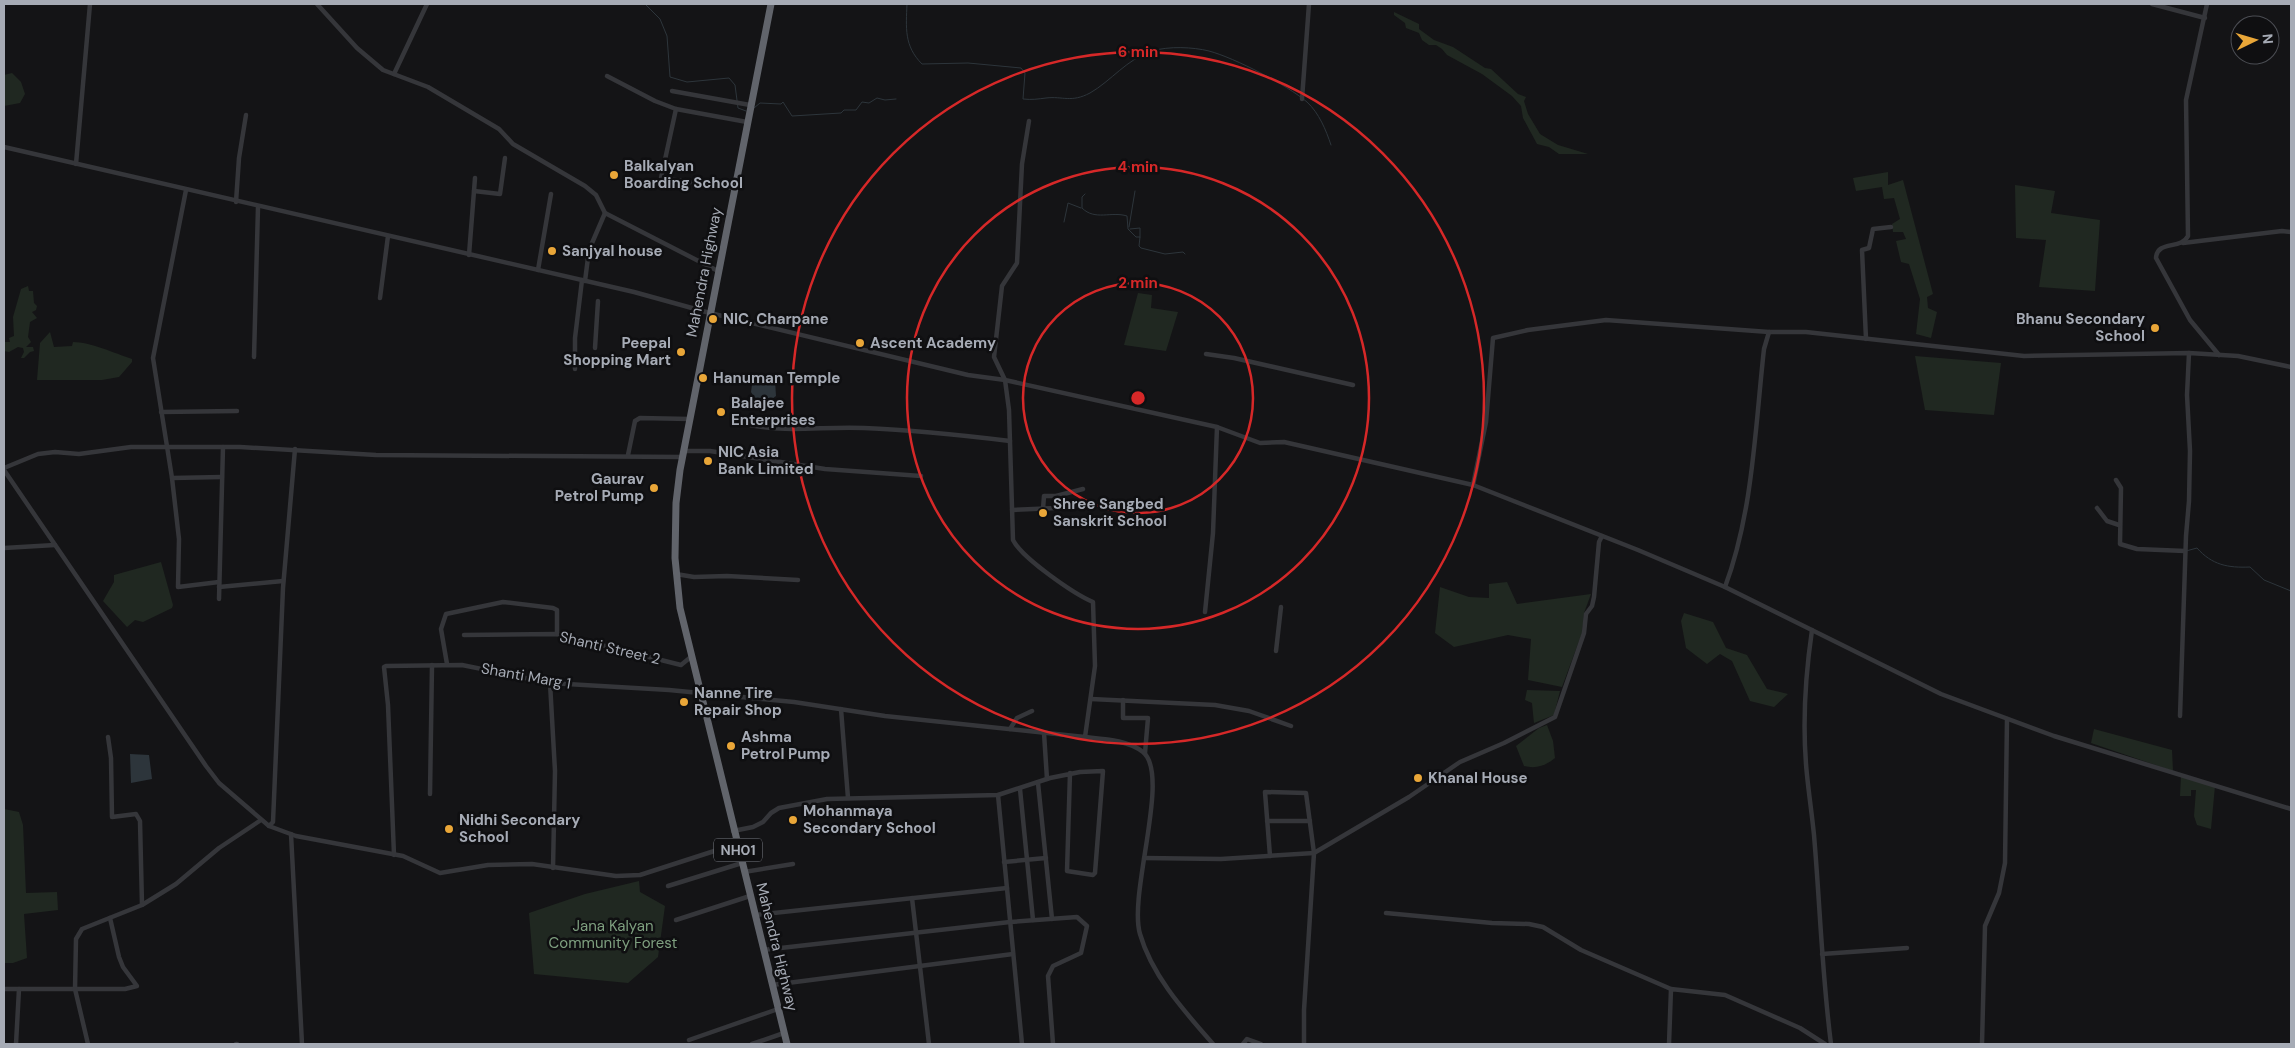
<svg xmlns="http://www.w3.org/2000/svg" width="2295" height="1048" font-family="'DM Sans',sans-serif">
  <rect width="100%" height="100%" fill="#141416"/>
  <g fill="#202821">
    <polygon points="1394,12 1419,24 1419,29 1434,40 1453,47 1485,68 1491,69 1518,94 1526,97 1524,101 1528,114 1540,134 1558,145 1588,154 1559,154 1549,147 1537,144 1523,118 1521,106 1512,96 1482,74 1447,55 1442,49 1436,45 1429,45 1422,40 1419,33 1406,28 1405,23 1394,15"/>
    <polygon points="12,73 21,82 25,94 20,103 4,106 4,75"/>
    <polygon points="1888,172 1888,185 1903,180 1933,294 1927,297 1928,308 1937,312 1931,338 1916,334 1920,299 1909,264 1901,262 1896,241 1906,239 1903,232 1893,232 1892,224 1900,219 1894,198 1884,199 1882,187 1856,191 1853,178"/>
    <polygon points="2015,185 2055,191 2051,213 2100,220 2095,291 2039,287 2046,240 2016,238"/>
    <polygon points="28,286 29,291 33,291 34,303 37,306 36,310 32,312 37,318 30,322 28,337 31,342 26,347 33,347 34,351 30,352 24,358 21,358 24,352 23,348 18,347 9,352 4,351 4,342 10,342 9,338 14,336 13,317 21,289"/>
    <polygon points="1138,293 1152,295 1151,308 1178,312 1166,351 1124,345"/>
    <path d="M50,332L54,347L72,346L73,342C90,342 114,353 132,359V362L119,377L102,380H37L40,343Z"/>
    <polygon points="1915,356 2001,363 1994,415 1925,410"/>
    <polygon points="161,562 173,605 172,608 143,622 135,620 127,627 103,601 114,582 114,575"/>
    <polygon points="1507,582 1517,604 1591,594 1584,613 1582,633 1562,687 1528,680 1531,639 1508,635 1454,647 1435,633 1440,587 1469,597 1489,598 1489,584"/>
    <polygon points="1684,613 1713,622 1726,648 1747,655 1767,689 1788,694 1774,707 1750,701 1732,661 1720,654 1707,664 1686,648 1681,621"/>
    <polygon points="1527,690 1560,691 1554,715 1534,723 1532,703 1525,700"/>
    <path d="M1547,725L1553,741L1555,758C1545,766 1536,769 1524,766L1516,746L1539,728Z"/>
    <polygon points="2094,729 2172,750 2173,771 2091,743"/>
    <polygon points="2181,776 2215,786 2211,829 2197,825 2194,816 2196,790 2191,790 2191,796 2180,796"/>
    <polygon points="4,809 19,812 23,825 26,893 57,892 58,910 24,914 27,958 13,963 4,963"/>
    <polygon points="639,881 640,892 665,906 658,957 628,983 534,974 529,913 585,894"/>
  </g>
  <g fill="#2d353b">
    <polygon points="756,374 775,380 776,396 764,405 761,400 754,397 751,392 753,377"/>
    <polygon points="130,754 149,755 152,779 131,783"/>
  </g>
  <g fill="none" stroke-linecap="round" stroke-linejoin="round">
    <g stroke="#2d353b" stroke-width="1">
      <polyline points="645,4 660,19 667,36 670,77 687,82 729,78 735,85 738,108 746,111"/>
      <path d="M907,4C906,28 904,46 922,64L968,63L1021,68L1025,73L1023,99C1032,100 1038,99 1046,98C1063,96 1071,103 1090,93C1111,81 1127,59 1152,51C1169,46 1193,47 1209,51C1235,58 1287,85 1307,102C1319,113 1326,130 1331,145"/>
      <polyline points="754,108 760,103 781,104 783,102 792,116 841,113 844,110 856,110 862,102 869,103 877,98 885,100 896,99"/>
      <path d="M1085,194L1082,197V208C1095,221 1111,211 1127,216L1128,229L1136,237H1140L1139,246L1141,248L1165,254L1183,252L1185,254"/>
      <polyline points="1064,222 1068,203 1081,208"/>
      <polyline points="1129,227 1135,191"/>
      <polyline points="1130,229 1140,228 1140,237"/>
      <path d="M2186,551L2197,548C2212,565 2228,568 2250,567L2264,580L2291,591"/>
    </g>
    <g stroke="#35363a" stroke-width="4.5">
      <polyline points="317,4 357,48 383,70 428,87 499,129 513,144 585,186 596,195 605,213 718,271"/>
      <polyline points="2152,4 2205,18"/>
      <path d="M2207,4L2186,100L2188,236C2181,250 2157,240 2156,258L2190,320L2219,355"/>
      <polyline points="394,74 427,4"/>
      <polyline points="607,76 655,101 676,109 747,122"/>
      <polyline points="672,91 750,105"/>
      <polyline points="1302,99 1309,4"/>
      <polyline points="676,109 661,178 734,188"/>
      <polyline points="4,147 634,292 710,313 968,375 1005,380 1217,427 1260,443 1284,442 1473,485 1638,550 1725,587 1941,694 2054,736 2291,809"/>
      <polyline points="76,164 90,4"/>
      <polyline points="186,190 153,358 172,478 179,539 178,587 219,582"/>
      <polyline points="474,191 500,194 505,158"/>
      <polyline points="236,202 239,158 246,115"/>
      <polyline points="2183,243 2282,231 2291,232"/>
      <polyline points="469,255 475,178"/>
      <polyline points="538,270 551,194"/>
      <polyline points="585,281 589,250 605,213"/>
      <polyline points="380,298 388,236"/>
      <polyline points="1866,339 1862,250 1869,248 1873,229 1891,227"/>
      <polyline points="595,348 598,301"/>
      <polyline points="1206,354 1234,358 1353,385"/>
      <polyline points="254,357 258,207"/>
      <polyline points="575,369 575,338 582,280"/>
      <polyline points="161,412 237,411"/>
      <path d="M750,425C788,433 825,426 864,428C913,430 961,435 1010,441"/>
      <polyline points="683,451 710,451 825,469 921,476"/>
      <polyline points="628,455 635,421 640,418 690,419"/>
      <polyline points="4,468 38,454 55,452 79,454 131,447 240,447 376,455 682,457"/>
      <polyline points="4,470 206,766 219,783 269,826 296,836 403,856 440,873 488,865 532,864 616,876 640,875 736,844"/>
      <polyline points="172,478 222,477"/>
      <polyline points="2116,480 2121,488 2120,544 2137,549 2185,551"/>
      <polyline points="1473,485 1486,422 1493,338 1528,330 1606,320 1769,332 1806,332 2024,356 2189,353 2238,356 2291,367"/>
      <polyline points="2097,508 2107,521 2119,525"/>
      <polyline points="1043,509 1044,496 1056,496 1083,489"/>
      <polyline points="1012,510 1056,508 1056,496"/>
      <polyline points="4,548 55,545"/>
      <polyline points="676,574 694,577 727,576 798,580"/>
      <polyline points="219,587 283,581"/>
      <path d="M1725,587C1753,512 1755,429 1764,349L1769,332"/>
      <polyline points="219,599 223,447"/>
      <polyline points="1205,612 1213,533 1217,427"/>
      <path d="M1812,630C1805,678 1802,727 1807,775C1809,795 1812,815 1814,835C1820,905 1822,975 1831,1044"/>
      <polyline points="464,635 557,634 681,665 692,656"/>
      <polyline points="1276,651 1281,607"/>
      <polyline points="447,664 441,629 446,614 503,602 553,608 557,610 557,634"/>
      <polyline points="550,683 555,771 553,868"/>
      <polyline points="1091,699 1215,705 1249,711 1291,726"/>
      <polyline points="1123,700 1123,718 1148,718 1145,753"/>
      <polyline points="841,709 848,798"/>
      <polyline points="2180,716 2186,536 2189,501 2190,451 2187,395 2189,353"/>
      <polyline points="1010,729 1017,718 1032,711"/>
      <polyline points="1044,733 1047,779"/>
      <polyline points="108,737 111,758 112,817 136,814 140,821 142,905"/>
      <path d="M1085,737C1104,739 1128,740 1143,752C1171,775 1128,894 1140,934C1152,976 1185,1012 1213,1044"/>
      <polyline points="1038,783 1052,919"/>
      <polyline points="1020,789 1033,920"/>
      <polyline points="430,794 432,665"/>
      <polyline points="998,795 1022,1044"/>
      <polyline points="1267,821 1310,821"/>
      <polyline points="269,826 273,822 283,588 295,449"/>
      <polyline points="733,831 753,827 763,822 771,813 779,808 827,799 998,795 1050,778 1080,772 1103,771 1095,873 1093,875 1067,871 1070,773"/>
      <polyline points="291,834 302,1044"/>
      <path d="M394,855L388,705L384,667L386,666L462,665L550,683L669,690L794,702L885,716L1085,737L1095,666L1093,602C1074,594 1022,558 1013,540L1009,410L1005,380L994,357L1002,286L1017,263L1022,164L1029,121"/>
      <polyline points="1270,856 1265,792 1306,793 1314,853 1304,1010 1304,1044"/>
      <polyline points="1144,858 1221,859 1314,853 1409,797 1460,762 1504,743 1555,717 1584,633 1586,614 1592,606 1594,597 1599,542 1602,536"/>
      <polyline points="1004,862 1046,858"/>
      <polyline points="744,872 793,864"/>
      <polyline points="668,886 742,863"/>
      <polyline points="912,898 929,1044"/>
      <polyline points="1386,913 1492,923 1529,924 1543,927 1581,950 1671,989"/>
      <polyline points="755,915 1007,888"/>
      <polyline points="676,920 750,896"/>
      <polyline points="763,950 1010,922 1077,917 1087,926 1081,953 1053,966 1048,976 1053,1044"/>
      <polyline points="1822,954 1907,948"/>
      <polyline points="772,985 1013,954"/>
      <polyline points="4,989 125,989 137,986 123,967 119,957 110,918"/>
      <polyline points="689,1040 778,1009"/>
      <polyline points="16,1044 19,989"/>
      <polyline points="88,1044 75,989 76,939 82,929 142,905 176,884 219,848 261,820"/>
      <polyline points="236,1044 237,1044"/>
      <polyline points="752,1044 784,1033"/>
      <polyline points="1243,1044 1247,1039 1261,1044"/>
      <polyline points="1669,1044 1671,989 1725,995 1800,1028 1825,1044"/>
      <polyline points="1982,1044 1985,926 1999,893 2005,863 2007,719"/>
    </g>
    <polyline stroke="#61646b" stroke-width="7" points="771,4 680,470 676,503 675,558 680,608 787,1044"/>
  </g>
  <g fill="none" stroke="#d62828" stroke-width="2.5">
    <circle cx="1138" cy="398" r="115"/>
    <circle cx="1138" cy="398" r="231"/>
    <circle cx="1138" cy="398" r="346"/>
  </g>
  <g fill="#e9a638" stroke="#0f0f11" stroke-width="2">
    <circle cx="614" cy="175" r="5"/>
    <circle cx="552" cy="251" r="5"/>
    <circle cx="713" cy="319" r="5"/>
    <circle cx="2155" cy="328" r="5"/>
    <circle cx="860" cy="343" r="5"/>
    <circle cx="681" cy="352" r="5"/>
    <circle cx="703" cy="378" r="5"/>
    <circle cx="721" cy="412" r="5"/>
    <circle cx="708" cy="461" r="5"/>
    <circle cx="654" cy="488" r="5"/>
    <circle cx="1043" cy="513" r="5"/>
    <circle cx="684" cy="702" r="5"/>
    <circle cx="731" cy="746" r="5"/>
    <circle cx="1418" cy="778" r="5"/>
    <circle cx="793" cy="820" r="5"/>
    <circle cx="449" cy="829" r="5"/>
  </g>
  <g text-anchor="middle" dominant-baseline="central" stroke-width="5" stroke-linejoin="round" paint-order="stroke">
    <rect fill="#0f0f11" stroke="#797c84" stroke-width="1" x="714" y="838.5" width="48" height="23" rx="4"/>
    <g font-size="14" font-weight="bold" fill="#a6abb5">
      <text x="738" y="850">NH01</text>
    </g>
    <g font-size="15" font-weight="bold" fill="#a6abb5" stroke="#0f0f11" text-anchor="start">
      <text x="624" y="166">Balkalyan<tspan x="624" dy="17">Boarding School</tspan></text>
      <text x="562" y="251">Sanjyal house</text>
      <text x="723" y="319">NIC, Charpane</text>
      <text x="2145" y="319" text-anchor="end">Bhanu Secondary<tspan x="2145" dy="17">School</tspan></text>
      <text x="671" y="343" text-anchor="end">Peepal<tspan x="671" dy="17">Shopping Mart</tspan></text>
      <text x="870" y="343">Ascent Academy</text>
      <text x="713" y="378">Hanuman Temple</text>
      <text x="731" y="403">Balajee<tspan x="731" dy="17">Enterprises</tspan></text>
      <text x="718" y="452">NIC Asia<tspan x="718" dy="17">Bank Limited</tspan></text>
      <text x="644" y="479" text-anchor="end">Gaurav<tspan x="644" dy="17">Petrol Pump</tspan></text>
      <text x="1053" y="504">Shree Sangbed<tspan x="1053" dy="17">Sanskrit School</tspan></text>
      <text x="694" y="693">Nanne Tire<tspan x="694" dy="17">Repair Shop</tspan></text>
      <text x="741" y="737">Ashma<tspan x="741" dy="17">Petrol Pump</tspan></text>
      <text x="1428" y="778">Khanal House</text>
      <text x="803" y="811">Mohanmaya<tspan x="803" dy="17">Secondary School</tspan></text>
      <text x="459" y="820">Nidhi Secondary<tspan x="459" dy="17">School</tspan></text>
    </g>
    <g font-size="15" fill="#a6abb5" stroke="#0f0f11">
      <text transform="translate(704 272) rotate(-79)">Mahendra Highway</text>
      <text transform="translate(610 648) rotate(13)">Shanti Street 2</text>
      <text transform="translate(526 676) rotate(10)">Shanti Marg 1</text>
      <text transform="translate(777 947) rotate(76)">Mahendra Highway</text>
    </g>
    <g font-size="15" fill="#7e9f7f" stroke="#0f0f11">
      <text x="613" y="926">Jana Kalyan<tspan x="613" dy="17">Community Forest</tspan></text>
    </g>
  </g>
  <circle cx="1138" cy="398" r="8" fill="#d62828" stroke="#0f0f11" stroke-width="2.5"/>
  <g font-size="15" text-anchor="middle" font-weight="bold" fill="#d62828" stroke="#0f0f11" stroke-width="5" stroke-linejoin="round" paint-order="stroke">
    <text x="1138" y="57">6 min</text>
    <text x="1138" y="172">4 min</text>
    <text x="1138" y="288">2 min</text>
  </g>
  <rect width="2295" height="1048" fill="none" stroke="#a6abb5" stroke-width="10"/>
  <g transform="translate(2255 40) rotate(85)"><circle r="24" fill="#0f0f11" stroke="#4b4d53"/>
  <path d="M0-4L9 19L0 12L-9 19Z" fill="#e9a638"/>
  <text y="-8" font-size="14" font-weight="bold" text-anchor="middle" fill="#a6abb5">N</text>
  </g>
</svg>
